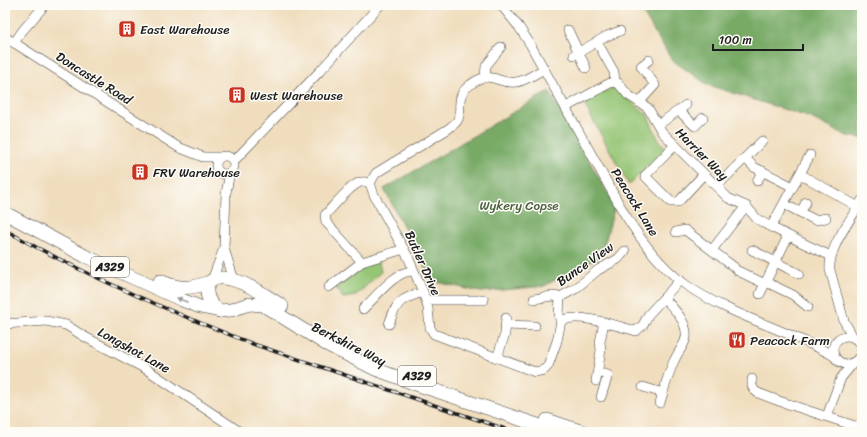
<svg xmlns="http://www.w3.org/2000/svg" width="867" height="437" font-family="Sriracha,sans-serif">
  <rect width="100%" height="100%" fill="#fdfcf7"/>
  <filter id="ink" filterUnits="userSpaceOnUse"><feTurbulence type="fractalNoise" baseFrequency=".025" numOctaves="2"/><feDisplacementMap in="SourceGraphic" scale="8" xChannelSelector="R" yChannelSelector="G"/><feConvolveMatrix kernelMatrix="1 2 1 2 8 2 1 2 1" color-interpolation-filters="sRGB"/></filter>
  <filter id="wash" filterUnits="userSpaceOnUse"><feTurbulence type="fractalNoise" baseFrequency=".012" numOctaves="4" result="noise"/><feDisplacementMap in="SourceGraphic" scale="16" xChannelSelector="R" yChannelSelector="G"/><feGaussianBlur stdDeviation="0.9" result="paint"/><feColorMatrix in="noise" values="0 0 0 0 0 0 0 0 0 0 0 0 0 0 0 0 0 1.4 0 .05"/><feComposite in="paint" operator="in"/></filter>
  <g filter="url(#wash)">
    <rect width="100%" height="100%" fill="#f0ddbd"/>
    <g fill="#95c574" stroke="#587048">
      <polygon points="614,88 647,114 658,139 666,148 629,185 583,102 599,93"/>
      <polygon points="379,262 381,272 355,296 343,298 336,288 366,265"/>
    </g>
    <g fill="#78aa66" stroke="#4a6341">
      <polygon points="638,5 862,5 862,138 847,136 811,118 708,85 672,60"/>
      <polygon points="549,91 615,206 601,256 544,286 481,292 432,281 384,189"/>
    </g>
  </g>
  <g filter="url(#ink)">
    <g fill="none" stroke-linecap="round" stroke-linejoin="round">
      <defs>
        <g id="minor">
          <path d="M501,5L519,27L530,44L624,213C640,239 660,267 686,285C731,316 786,329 834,356"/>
          <polyline points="568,30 586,68"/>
          <polyline points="5,37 178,147 203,157 221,157"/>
          <polyline points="597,42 614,72 615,82"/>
          <polyline points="14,43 23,30 45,5"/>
          <polyline points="574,55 607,36 620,31"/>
          <path d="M544,69C536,73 526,81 516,82C497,85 492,68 470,85C453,97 464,111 457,121C455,124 450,127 448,129L376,173L370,183L374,195L408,257L423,292L428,308L430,328L434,334L535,372L544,370L548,366L557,341L561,321L559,316L560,297"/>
          <polyline points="485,77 486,66 501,47"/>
          <polyline points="640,103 644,97 655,85 641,66 649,60"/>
          <polyline points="566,107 612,82 618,83 628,95 648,108 662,132 728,198 746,206 757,219 771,227 807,245 831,256"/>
          <polyline points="679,111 695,126 703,118"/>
          <polyline points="658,125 686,105"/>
          <polyline points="675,145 645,176 671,202 678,202 681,199 704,174"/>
          <circle cx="225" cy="165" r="9"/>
          <polyline points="745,158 754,167 793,187"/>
          <polyline points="233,162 320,71 380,5"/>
          <polyline points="800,174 862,209"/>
          <polyline points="757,181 763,171"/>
          <polyline points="717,186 762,141"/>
          <polyline points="784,204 815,220 826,218"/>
          <polyline points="801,212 806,202"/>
          <polyline points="771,227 810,155"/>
          <polyline points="676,232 685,230 734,267"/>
          <polyline points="224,248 234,280"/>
          <polyline points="712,250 746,206"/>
          <polyline points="752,250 799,274"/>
          <path d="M362,262L326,222L325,215C332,208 351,184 361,182C364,181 367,182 370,183"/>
          <polyline points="738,271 765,284"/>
          <polyline points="212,280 224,248 226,193 230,172"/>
          <polyline points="766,282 793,295 808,307"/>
          <polyline points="329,287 362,262 404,249"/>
          <polyline points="760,294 788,236"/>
          <polyline points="534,299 552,296 560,297 575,289 598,270 618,259 625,251"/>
          <polyline points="426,300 484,300"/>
          <path d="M363,309C375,298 396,270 413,271"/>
          <path d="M561,321C578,312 617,326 636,331L643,325L648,315L680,280"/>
          <polyline points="5,324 46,321 66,325 85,337 146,369 240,432"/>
          <path d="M389,324C397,301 399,300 423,292"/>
          <polyline points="505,325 535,326"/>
          <circle cx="847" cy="350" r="14"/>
          <path d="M853,337L844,321L830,270C828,247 851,220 862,200"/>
          <polyline points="497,358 505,334 506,318"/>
          <polyline points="598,372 608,375 601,397"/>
          <polyline points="752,379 752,386 754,390 758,393 779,401 858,427 862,427"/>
          <polyline points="596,381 601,350 600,342 604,322"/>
          <polyline points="643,387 663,393"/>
          <path d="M660,403C664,389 668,374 674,361C677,354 682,348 685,341C691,325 674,309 664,298"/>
          <polyline points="827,416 841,378 854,362"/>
        </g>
        <g id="highway">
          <polyline points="5,213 85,256 182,300 200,307 220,311 231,310 249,304 263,305 326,344 375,369 413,383 558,432"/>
          <path d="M160,281C181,290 190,289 210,282"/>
          <path d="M220,311C203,302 201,276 223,278C242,279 267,296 282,306"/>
          <polyline points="547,420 583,432"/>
        </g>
      </defs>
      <use href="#minor" stroke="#3c3934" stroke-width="10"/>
      <use href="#highway" stroke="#3c3934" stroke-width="14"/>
      <use href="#minor" stroke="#fff" stroke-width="9"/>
      <use href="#highway" stroke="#fff" stroke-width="13"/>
      <defs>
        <path id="rail" d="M5,230C84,275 169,311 253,344L514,432"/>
      </defs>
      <use href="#rail" stroke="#1c1c1c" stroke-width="3.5"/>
      <use href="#rail" stroke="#fdfcf7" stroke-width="2" stroke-dasharray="6" stroke-linecap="butt"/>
    </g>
    <defs><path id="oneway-solid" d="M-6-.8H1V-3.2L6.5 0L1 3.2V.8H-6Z"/></defs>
    <use fill="#999" href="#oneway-solid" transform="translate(182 300) rotate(-158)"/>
  </g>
  <defs>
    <symbol id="building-square" viewBox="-11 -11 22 22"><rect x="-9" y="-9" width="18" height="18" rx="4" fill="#c8321e" stroke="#fdfcf7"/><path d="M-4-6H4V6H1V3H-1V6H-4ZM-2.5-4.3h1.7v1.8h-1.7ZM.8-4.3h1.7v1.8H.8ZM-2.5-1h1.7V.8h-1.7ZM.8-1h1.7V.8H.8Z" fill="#fff"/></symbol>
    <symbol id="restaurant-square" viewBox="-11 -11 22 22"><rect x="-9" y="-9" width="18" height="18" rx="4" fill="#c8321e" stroke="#fdfcf7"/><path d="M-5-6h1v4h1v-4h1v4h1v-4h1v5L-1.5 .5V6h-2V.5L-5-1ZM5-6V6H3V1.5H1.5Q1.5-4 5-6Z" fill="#fff"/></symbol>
  </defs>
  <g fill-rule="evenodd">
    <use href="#building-square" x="117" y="19" width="20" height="20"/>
    <use href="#building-square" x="227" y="85" width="20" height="20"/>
    <use href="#building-square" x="130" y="162" width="20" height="20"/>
    <use href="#restaurant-square" x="727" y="330" width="20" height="20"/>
  </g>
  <g text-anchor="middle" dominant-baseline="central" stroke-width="3" stroke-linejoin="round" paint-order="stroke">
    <g fill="#fdfcf7" stroke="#605f5e" stroke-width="1">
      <rect x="91" y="257" width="38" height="20" rx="3"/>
      <rect x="398" y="366" width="38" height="20" rx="3"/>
    </g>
    <g font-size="12" font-weight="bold" fill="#1c1c1c">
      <text x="110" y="267">A329</text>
      <text x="417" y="376">A329</text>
    </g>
    <g font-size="13" fill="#1c1c1c" stroke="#fdfcf7" text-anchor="start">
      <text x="140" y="29">East Warehouse</text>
      <text x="250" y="95">West Warehouse</text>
      <text x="153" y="172">FRV Warehouse</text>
      <text x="750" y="340">Peacock Farm</text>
    </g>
    <g font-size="13" fill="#1c1c1c" stroke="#fdfcf7">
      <text transform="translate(94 78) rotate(32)">Doncastle Road</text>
      <text transform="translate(702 154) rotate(45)">Harrier Way</text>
      <text transform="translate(635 202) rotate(58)">Peacock Lane</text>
      <text transform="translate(423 263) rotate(66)">Butler Drive</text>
      <text transform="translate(585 264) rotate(-35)">Bunce View</text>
      <text transform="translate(349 344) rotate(27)">Berkshire Way</text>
      <text transform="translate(134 350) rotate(29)">Longshot Lane</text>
    </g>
    <g font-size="13" fill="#4c603f" stroke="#fdfcf7">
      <text x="519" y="205">Wykery Copse</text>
    </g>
  </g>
  <rect width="867" height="437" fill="none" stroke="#fdfcf7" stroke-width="20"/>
  <path d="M713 44v6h90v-6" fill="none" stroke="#1c1c1c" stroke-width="2"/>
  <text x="719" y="44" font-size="12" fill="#1c1c1c" stroke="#fdfcf7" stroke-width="3" paint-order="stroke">100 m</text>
</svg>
